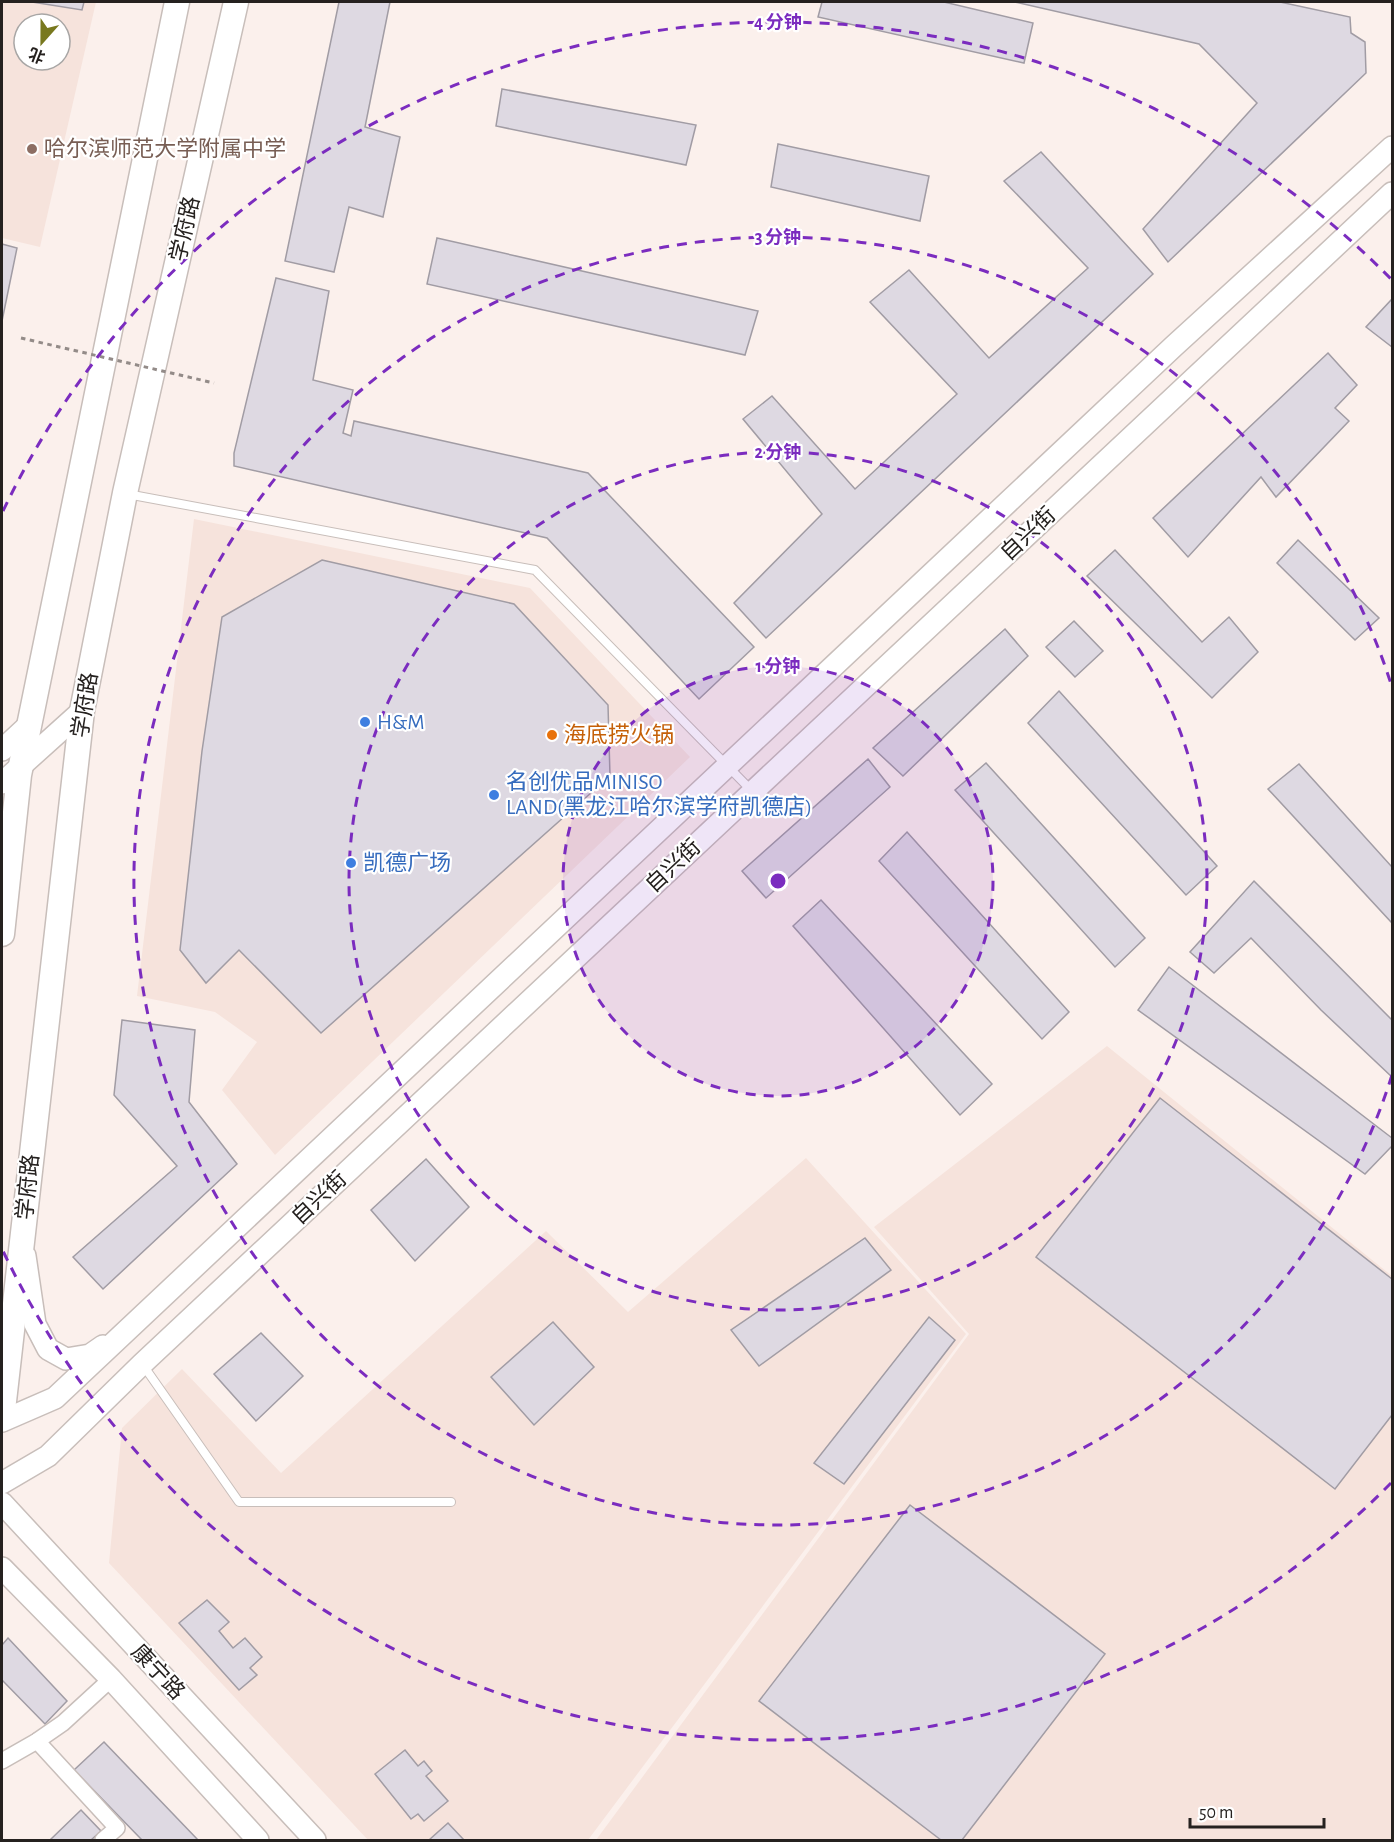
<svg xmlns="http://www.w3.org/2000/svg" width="1394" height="1842" font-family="'Alegreya Sans','Noto Sans SC',sans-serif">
  <rect width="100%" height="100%" fill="#fbf0ec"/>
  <g fill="#f6e3dc" fill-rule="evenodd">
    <path d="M2,2H96L40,247L2,238ZM24,24H60V60H24Z"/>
    <polygon points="194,519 530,588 690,757 275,1155 222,1090 257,1042 215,1012 137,996"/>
    <polygon points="1107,1046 1392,1276 1392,1840 596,1840 969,1334 874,1227"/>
    <polygon points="806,1158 966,1334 588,1840 368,1840 109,1563 122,1428 182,1369 281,1473 546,1231 628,1312"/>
  </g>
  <g fill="#ded9e2" stroke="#a19ca4" stroke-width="1.5">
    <polygon points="32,2 84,2 82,10"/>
    <polygon points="339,2 390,2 365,127 400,137 383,217 349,207 334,272 285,261"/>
    <polygon points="822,2 944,2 1033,23 1024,63 818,17"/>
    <polygon points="1015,2 1280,2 1350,17 1351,33 1365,42 1366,73 1168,262 1143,229 1257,103 1199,44"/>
    <polygon points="502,89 696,125 686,165 496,126"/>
    <polygon points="778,144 929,176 920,221 771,187"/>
    <polygon points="1041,152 1153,274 766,638 734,603 822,514 743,419 772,396 855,489 957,394 870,302 909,270 989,358 1088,268 1004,181"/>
    <polygon points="437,238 758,311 745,355 427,284"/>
    <polygon points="2,244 17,248 2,321"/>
    <polygon points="276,278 329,291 313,380 353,390 343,433 351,436 354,421 588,473 754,647 699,699 547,538 234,466 234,453"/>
    <polygon points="1392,299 1392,347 1366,327"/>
    <polygon points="1328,353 1357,385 1335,408 1349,421 1276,497 1261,477 1188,557 1153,518"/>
    <polygon points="1298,540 1379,618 1355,640 1277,563"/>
    <polygon points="1115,550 1202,642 1229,617 1258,652 1212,698 1087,576"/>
    <polygon points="322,560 514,604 608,705 610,776 321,1033 239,950 206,983 180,950 202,751 222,617"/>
    <polygon points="1074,621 1103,651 1075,677 1046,647"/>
    <polygon points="1005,629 1028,656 903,776 873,748"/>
    <polygon points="1059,691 1217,866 1186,895 1028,723"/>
    <polygon points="868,759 890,787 766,898 742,871"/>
    <polygon points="986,763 1145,938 1115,967 955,790"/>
    <polygon points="1299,764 1392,867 1392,923 1268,789"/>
    <polygon points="907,832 1069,1012 1042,1039 879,861"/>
    <polygon points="1254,881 1392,1020 1392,1077 1321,1010 1251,938 1214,973 1190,952"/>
    <polygon points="821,900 992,1084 960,1115 793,926"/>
    <polygon points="1169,967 1392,1138 1392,1146 1365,1174 1138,1010"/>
    <polygon points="122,1020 195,1030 189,1102 237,1164 103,1289 73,1257 177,1166 114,1095"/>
    <polygon points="1160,1098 1392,1279 1392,1415 1335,1489 1036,1257"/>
    <polygon points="426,1159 469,1207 415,1261 371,1210"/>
    <polygon points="865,1238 891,1270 759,1366 731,1330"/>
    <polygon points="929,1317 955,1340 844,1484 814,1463"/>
    <polygon points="553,1322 594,1367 534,1425 491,1377"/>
    <polygon points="261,1333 303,1376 256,1421 214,1374"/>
    <polygon points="910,1505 1105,1654 962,1840 941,1840 759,1701"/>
    <polygon points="207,1600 229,1622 219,1631 233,1648 245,1638 262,1657 250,1668 257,1675 239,1690 179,1623"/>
    <polygon points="8,1638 67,1701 45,1724 2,1680 2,1645"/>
    <polygon points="104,1742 198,1840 142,1840 74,1770"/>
    <polygon points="405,1750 418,1766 424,1761 432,1771 426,1776 448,1801 424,1821 418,1814 411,1819 375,1774"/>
    <polygon points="81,1810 101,1831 91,1840 50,1840"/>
    <polygon points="448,1823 464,1840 429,1840"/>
  </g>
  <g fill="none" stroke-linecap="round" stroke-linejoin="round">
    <defs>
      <g id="service">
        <polyline points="127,494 535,570 751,790"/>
        <polyline points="143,1365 239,1502 451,1502"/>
      </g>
      <g id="minor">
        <polyline points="37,1741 117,1828 103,1840"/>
        <polyline points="2,1761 37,1741 63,1723 111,1679"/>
      </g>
      <g id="secondary">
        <polyline points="2,750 30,724"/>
        <polyline points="2,783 82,711"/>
        <polyline points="25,1256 35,1324 48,1349 66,1359 90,1355 103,1346"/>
        <polyline points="2,1421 55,1398 1174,346 1392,147"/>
        <polyline points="2,1483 48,1456 142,1364 1392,193"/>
        <polyline points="2,1503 315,1840"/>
        <polyline points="2,1568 111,1679 258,1840"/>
      </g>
      <g id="trunk">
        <polyline points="2,934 19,775 177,2"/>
        <polyline points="2,1419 82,711 125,493 236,2"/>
      </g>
    </defs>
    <use href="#service" stroke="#c8beba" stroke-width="10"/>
    <use href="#minor" stroke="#c8beba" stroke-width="18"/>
    <use href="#secondary" stroke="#c8beba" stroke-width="24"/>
    <use href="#trunk" stroke="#c8beba" stroke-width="27"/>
    <use href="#service" stroke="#fff" stroke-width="8"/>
    <use href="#minor" stroke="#fff" stroke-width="15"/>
    <use href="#secondary" stroke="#fff" stroke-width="21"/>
    <use href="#trunk" stroke="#fff" stroke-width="24"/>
    <polyline stroke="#938b88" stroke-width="3" stroke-dasharray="4.5 4.5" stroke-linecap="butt" points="21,338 214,383"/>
  </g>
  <circle cx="778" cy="881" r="215" fill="#7b2cbf" fill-opacity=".12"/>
  <g fill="none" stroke="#7b2cbf" stroke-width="3" stroke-dasharray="10 8">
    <circle cx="778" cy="881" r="215"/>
    <circle cx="778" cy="881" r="429"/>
    <path d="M1392 1075A644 644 0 1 1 1392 687"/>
    <path d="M1391 1483A859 859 0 0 1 3 1251M3 511A859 859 0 0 1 1391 279"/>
  </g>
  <circle fill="#8d6e63" stroke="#fff" stroke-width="2" cx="32" cy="149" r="6"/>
  <g fill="#3f7fe0" stroke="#fff" stroke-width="2">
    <circle cx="365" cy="722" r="6"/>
    <circle cx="494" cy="795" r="6"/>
    <circle cx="351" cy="863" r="6"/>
  </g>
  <circle fill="#e8710a" stroke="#fff" stroke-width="2" cx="552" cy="735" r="6"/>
  <g text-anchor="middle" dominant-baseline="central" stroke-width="4.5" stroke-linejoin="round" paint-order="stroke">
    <g font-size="22" fill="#785e54" stroke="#fff" text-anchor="start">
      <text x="44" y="149">哈尔滨师范大学附属中学</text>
    </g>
    <g font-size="22" fill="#25211f" stroke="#fff">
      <text transform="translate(185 229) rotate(-77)">学府路</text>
      <text transform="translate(1028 534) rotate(-43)">自兴街</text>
      <text transform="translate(85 705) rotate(-81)">学府路</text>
      <text transform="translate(673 866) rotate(-43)">自兴街</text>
      <text transform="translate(28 1187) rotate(-84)">学府路</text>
      <text transform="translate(319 1198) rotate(-43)">自兴街</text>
      <text transform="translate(158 1672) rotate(47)">康宁路</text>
    </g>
    <g font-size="22" fill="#366cbe" stroke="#fff" text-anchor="start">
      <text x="377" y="722">H&amp;M</text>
      <text x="506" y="782">名创优品MINISO<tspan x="506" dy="25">LAND(黑龙江哈尔滨学府凯德店)</tspan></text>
      <text x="363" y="863">凯德广场</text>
    </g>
    <g font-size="22" fill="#c56008" stroke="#fff" text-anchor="start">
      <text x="564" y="735">海底捞火锅</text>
    </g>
  </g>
  <circle cx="778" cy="881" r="9" fill="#7b2cbf" stroke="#fff" stroke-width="3"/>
  <g font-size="18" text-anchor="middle" font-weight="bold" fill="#7b2cbf" stroke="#fff" stroke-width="4.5" stroke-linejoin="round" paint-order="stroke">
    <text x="778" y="28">4 分钟</text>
    <text x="778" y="243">3 分钟</text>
    <text x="778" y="458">2 分钟</text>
    <text x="778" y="672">1 分钟</text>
  </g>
  <rect width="1394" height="1842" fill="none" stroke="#25211f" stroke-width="6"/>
  <g transform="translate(42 42) rotate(201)"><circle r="28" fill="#ffffff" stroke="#a8a6a5" stroke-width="1.5"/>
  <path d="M0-4.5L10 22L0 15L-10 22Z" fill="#78781e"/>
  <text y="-9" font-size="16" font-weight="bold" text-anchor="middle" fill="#25211f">北</text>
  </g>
  <path d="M1190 1818v9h134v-9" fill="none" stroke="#25211f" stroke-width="3"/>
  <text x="1199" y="1818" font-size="18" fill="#25211f" stroke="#ffffff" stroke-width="4.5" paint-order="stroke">50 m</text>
</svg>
